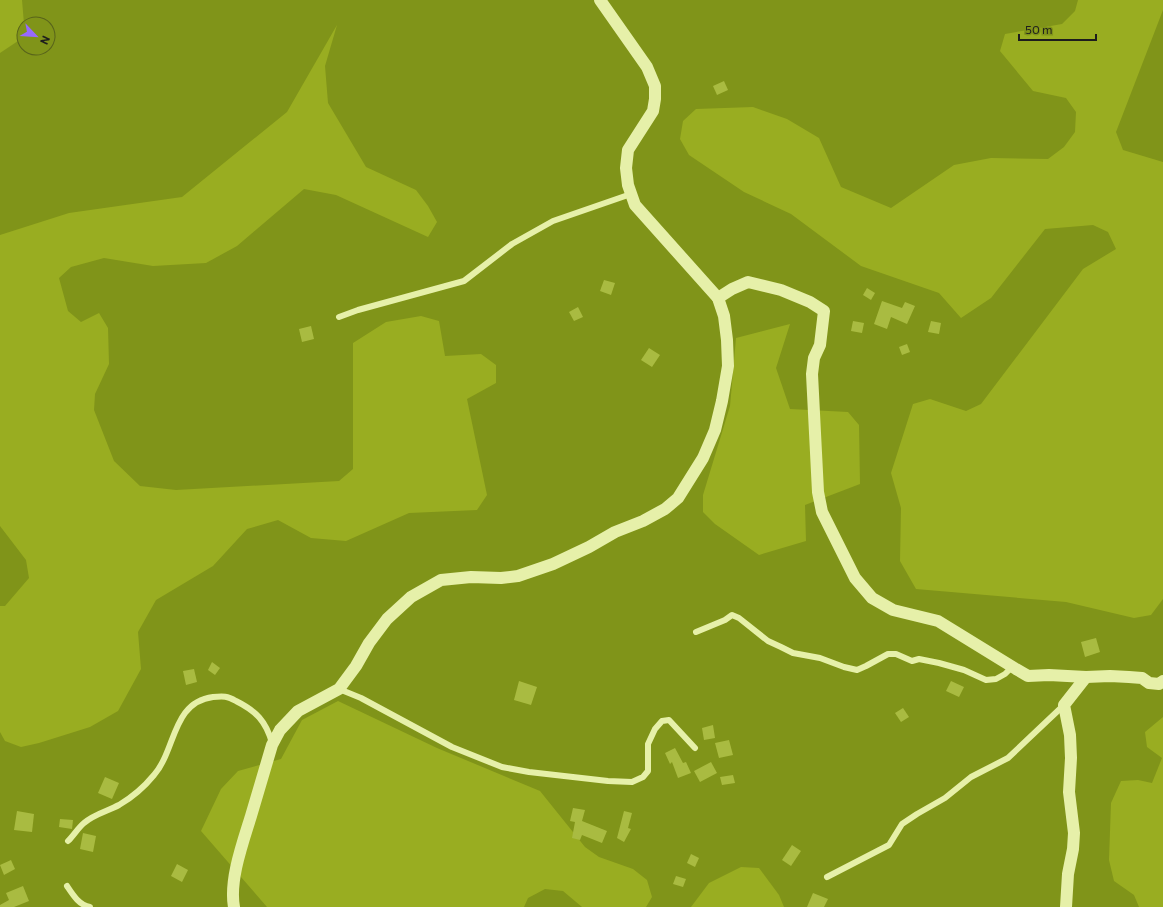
<svg xmlns="http://www.w3.org/2000/svg" width="1163" height="907" font-family="Commissioner,sans-serif">
  <rect width="100%" height="100%" fill="#809419"/>
  <g fill="#99ad21">
    <polygon points="0,0 22,0 24,24 24,37 0,53"/>
    <polygon points="1078,0 1163,0 1163,10 1116,132 1123,150 1163,162 1163,599 1151,615 1134,618 1066,602 916,589 900,561 901,508 891,473 913,404 930,399 966,411 981,404 1083,269 1116,249 1108,232 1093,225 1045,229 991,298 961,318 939,293 861,266 791,214 744,192 689,155 680,139 683,121 696,109 753,107 787,119 819,138 841,187 891,208 954,165 991,158 1048,159 1064,147 1075,132 1076,112 1066,98 1033,91 1000,51 1005,34 1062,24 1075,11"/>
    <polygon points="337,25 325,66 328,103 366,167 416,190 428,206 437,222 428,237 336,195 304,189 237,246 206,263 153,266 104,258 71,267 59,278 68,311 81,322 99,313 108,328 109,364 95,394 94,410 114,461 140,486 176,490 339,481 353,469 353,343 386,322 421,316 439,321 445,356 481,354 496,365 496,383 467,399 487,495 477,510 409,513 346,541 311,538 278,520 247,529 213,566 156,600 138,632 141,669 118,711 90,727 39,743 21,747 5,741 0,732 0,606 5,606 29,578 26,560 0,526 0,235 69,213 182,197 287,112"/>
    <polygon points="790,324 776,368 790,409 848,412 859,425 860,484 805,505 806,541 759,555 715,524 703,512 703,495 730,406 736,338"/>
    <polygon points="338,701 437,748 540,791 585,847 599,857 633,869 647,880 652,897 646,907 582,907 563,891 545,889 528,898 524,907 267,907 201,831 221,789 238,771 281,759 302,720"/>
    <polygon points="1163,717 1163,907 1139,907 1134,895 1114,881 1109,860 1111,803 1121,781 1138,780 1152,783 1162,758 1147,747 1145,732"/>
    <polygon points="741,867 759,868 779,895 784,907 691,907 709,883"/>
  </g>
  <g fill="#a9bb41">
    <polygon points="724,81 728,90 717,95 713,86"/>
    <polygon points="604,280 615,283 611,295 600,291"/>
    <polygon points="867,288 875,293 871,300 863,295"/>
    <polygon points="882,301 902,308 905,302 915,306 907,324 891,317 887,329 874,324"/>
    <polygon points="578,307 583,317 574,321 569,312"/>
    <polygon points="853,321 864,323 862,333 851,331"/>
    <polygon points="931,321 941,323 939,334 928,332"/>
    <polygon points="311,326 314,339 302,342 299,329"/>
    <polygon points="907,344 910,352 902,355 899,347"/>
    <polygon points="649,348 660,355 652,367 641,360"/>
    <polygon points="1096,638 1100,652 1085,657 1081,642"/>
    <polygon points="212,662 220,668 215,675 208,670"/>
    <polygon points="194,669 197,682 186,685 183,671"/>
    <polygon points="519,681 537,687 531,705 514,700"/>
    <polygon points="951,681 964,687 959,697 946,691"/>
    <polygon points="903,708 909,717 901,722 895,713"/>
    <polygon points="713,725 715,738 704,740 702,728"/>
    <polygon points="729,740 733,755 719,758 715,743"/>
    <polygon points="675,748 683,763 686,762 691,773 678,778 672,762 670,764 665,753"/>
    <polygon points="711,762 717,773 700,782 694,771"/>
    <polygon points="733,775 735,783 722,785 720,777"/>
    <polygon points="105,777 119,783 112,799 98,793"/>
    <polygon points="573,808 585,810 582,821 607,831 602,843 582,835 580,840 572,838 575,822 570,821"/>
    <polygon points="17,811 34,814 32,832 14,830"/>
    <polygon points="624,811 632,813 628,828 631,829 624,842 617,838"/>
    <polygon points="60,819 73,820 72,829 59,827"/>
    <polygon points="83,833 96,836 93,852 80,849"/>
    <polygon points="792,845 801,851 791,866 782,860"/>
    <polygon points="691,854 699,858 695,867 687,863"/>
    <polygon points="11,860 15,869 4,875 0,865"/>
    <polygon points="177,864 188,870 182,882 171,876"/>
    <polygon points="676,876 686,879 683,887 673,884"/>
    <polygon points="23,886 29,901 14,907 0,907 0,905 9,900 6,893"/>
    <polygon points="813,893 828,899 824,907 807,907"/>
  </g>
  <g fill="none" stroke-linecap="round" stroke-linejoin="round">
    <g stroke="#e6f0a9" stroke-width="6">
      <polyline points="339,317 358,310 464,281 512,244 553,221 631,194"/>
      <polyline points="696,632 725,620 732,615 739,618 768,641 781,647 793,653 820,658 844,667 857,670 866,666 888,654 896,654 912,661 919,659 939,663 964,670 986,680 996,679 1005,674 1012,667"/>
      <polyline points="339,689 361,698 452,747 502,767 529,772 608,781 632,782 643,777 648,771 648,744 655,729 662,721 669,720 695,748"/>
      <path d="M68,841C74,835 78,828 84,823C94,814 108,811 119,805C131,798 145,786 154,775C176,750 172,702 213,697C224,696 227,696 236,701C256,711 266,721 272,743"/>
      <polyline points="827,877 889,845 902,824 917,814 945,798 971,777 1008,758 1064,705"/>
      <path d="M67,886C73,895 79,905 90,907"/>
    </g>
    <g stroke="#e6f0a9" stroke-width="12">
      <polyline points="718,298 732,289 748,282 781,290 810,302 824,311 820,345 814,358 812,374 818,492 822,512 855,578 872,598 893,610 938,621 1016,669 1028,676 1049,675 1086,677 1110,676 1129,677 1142,678 1149,683 1159,684 1163,681"/>
      <path d="M234,907C229,880 243,842 251,816C258,792 265,768 272,745L280,730L298,711L339,689L356,666L369,643L387,619L411,597L441,580L471,577L501,578L518,576L553,564L589,547L615,532L643,521L665,509L678,498L703,458L715,430L722,401L728,366L727,340L724,316L718,298L635,205L628,185L626,168L628,150L653,111L655,99V86L647,67L600,0"/>
      <polyline points="1066,907 1068,874 1073,849 1074,833 1069,792 1071,758 1070,735 1064,705 1086,677"/>
    </g>
  </g>
  <g transform="translate(36 36) rotate(115)"><circle r="19" fill="#809419" stroke="#58641b"/>
  <path d="M0-3L7 15L0 10L-7 15Z" fill="#9769ff"/>
  <text y="-6" font-size="11" font-weight="bold" text-anchor="middle" fill="#1d1d1d">N</text>
  </g>
  <path d="M1019 34v6h77v-6" fill="none" stroke="#1d1d1d" stroke-width="2"/>
  <text x="1025" y="34" font-size="12" fill="#1d1d1d" stroke="#809419" stroke-width="3" paint-order="stroke">50 m</text>
</svg>
